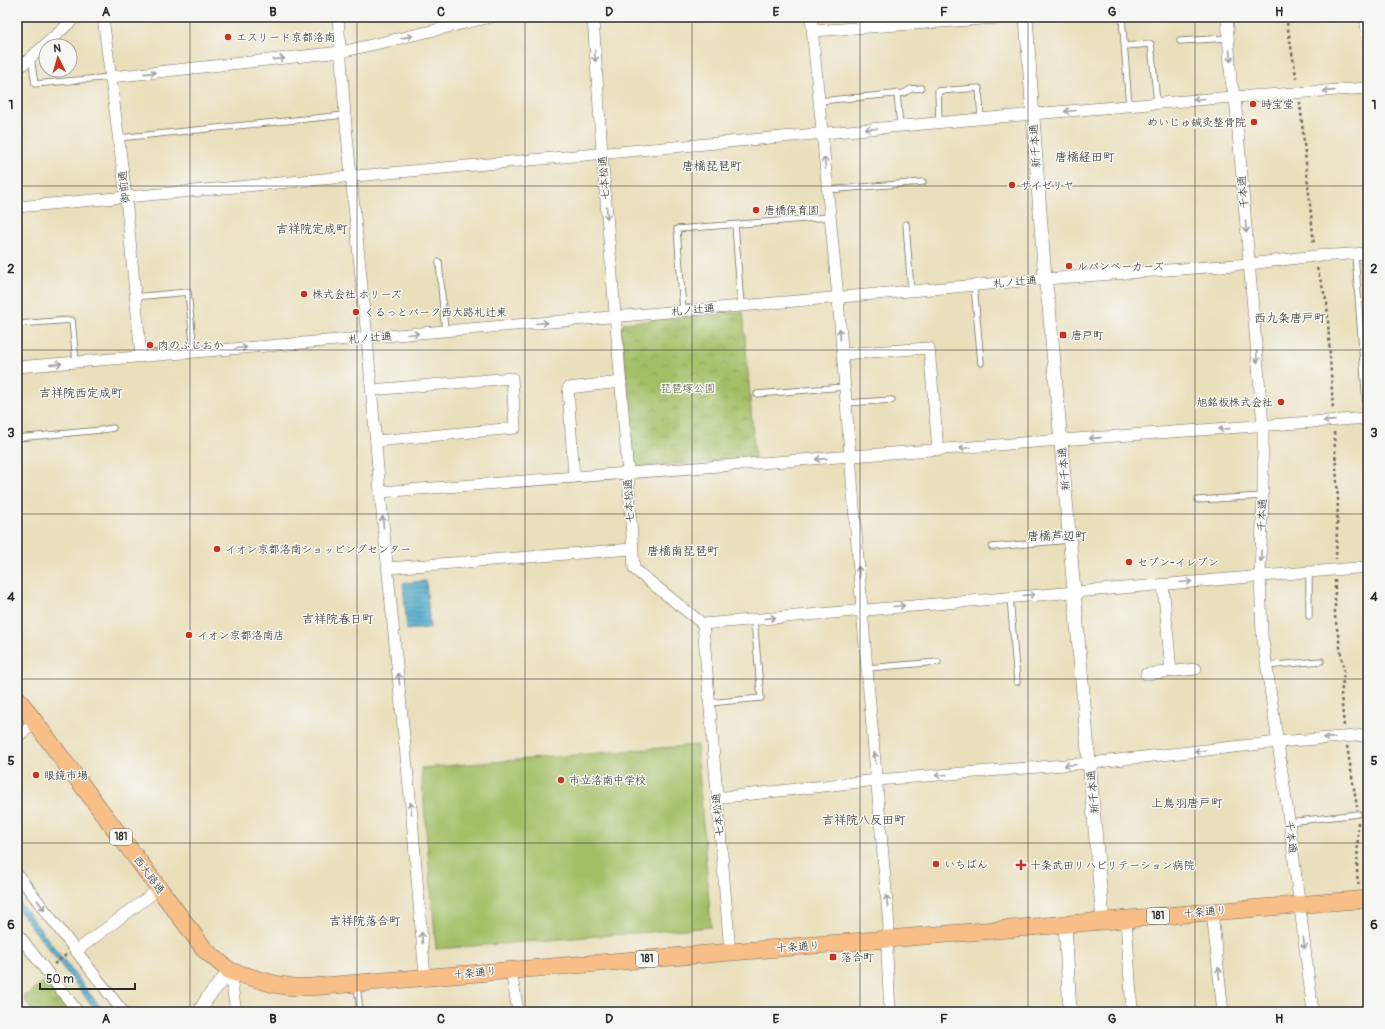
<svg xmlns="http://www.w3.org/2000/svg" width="1385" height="1029" font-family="Pangolin,'Klee One',sans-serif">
  <defs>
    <pattern id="park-crowns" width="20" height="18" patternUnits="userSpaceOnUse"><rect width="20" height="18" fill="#a3bf65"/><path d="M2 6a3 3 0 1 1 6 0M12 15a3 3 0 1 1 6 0" fill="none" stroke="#859b53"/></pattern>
    <pattern id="water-rules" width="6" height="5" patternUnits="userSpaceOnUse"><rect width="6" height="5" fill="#49a7c8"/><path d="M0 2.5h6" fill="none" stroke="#3d88a3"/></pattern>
  </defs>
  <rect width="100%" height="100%" fill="#f6f6f2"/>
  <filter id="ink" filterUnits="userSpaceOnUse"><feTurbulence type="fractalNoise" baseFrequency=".025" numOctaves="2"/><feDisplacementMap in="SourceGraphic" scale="8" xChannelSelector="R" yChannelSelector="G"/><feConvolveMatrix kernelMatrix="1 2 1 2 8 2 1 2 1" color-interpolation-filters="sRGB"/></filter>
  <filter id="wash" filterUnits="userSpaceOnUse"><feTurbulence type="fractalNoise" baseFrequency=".012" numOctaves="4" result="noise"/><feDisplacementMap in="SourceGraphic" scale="16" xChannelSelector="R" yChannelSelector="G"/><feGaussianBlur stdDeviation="0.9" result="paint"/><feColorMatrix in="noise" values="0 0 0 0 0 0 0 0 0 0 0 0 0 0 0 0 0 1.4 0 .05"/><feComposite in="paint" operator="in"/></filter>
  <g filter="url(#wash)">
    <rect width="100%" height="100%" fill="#eadfbb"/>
    <polygon fill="#a3bf65" stroke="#677548" points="697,745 711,927 436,949 421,768"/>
    <g fill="url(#park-crowns)" stroke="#677548">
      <polygon points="743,312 755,459 640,467 635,463 621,328 624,323"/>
      <polygon points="48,979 73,1012 33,1012 23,997"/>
    </g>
    <g fill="url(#water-rules)" stroke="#3a697a">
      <polygon points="426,581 430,628 407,630 403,583"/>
      <polygon points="17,899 104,1012 97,1012 17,908"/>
    </g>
  </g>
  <g filter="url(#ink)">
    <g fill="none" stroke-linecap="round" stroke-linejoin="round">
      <defs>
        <g id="service">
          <polyline points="1122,17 1129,106"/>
          <polyline points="1180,41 1228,38"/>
          <polyline points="1125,46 1151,44 1157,103"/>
          <polyline points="31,58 35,84 111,77"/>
          <polyline points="897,93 900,126"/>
          <polyline points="819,101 904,93 911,89 921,88"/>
          <polyline points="939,122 938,91 979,88 981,118"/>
          <polyline points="118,138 345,115"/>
          <polyline points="827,190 923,182"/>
          <polyline points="906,224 911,291"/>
          <polyline points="735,225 741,306"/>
          <polyline points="1355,254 1367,418"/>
          <polyline points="439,262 445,331"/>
          <polyline points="974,286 981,363"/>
          <polyline points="134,297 188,292 194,352"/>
          <polyline points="683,311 677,229 830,217"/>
          <polyline points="17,324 72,320 76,362"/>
          <polyline points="757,394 844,387"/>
          <polyline points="846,403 892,400"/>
          <polyline points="17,438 101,430 113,428"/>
          <polyline points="1198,500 1263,496"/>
          <polyline points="992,547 1069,540"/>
          <polyline points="1309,572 1309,616"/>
          <polyline points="1010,597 1017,682"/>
          <polyline points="1265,666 1321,661"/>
          <polyline points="867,668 938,662"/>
          <polyline points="709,703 761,698 754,620"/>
          <polyline points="1289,822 1358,814"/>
          <polyline points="357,985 360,1012"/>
        </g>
        <g id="minor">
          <polyline points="103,17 126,197 141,357"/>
          <polyline points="338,17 345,115 367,338 380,492 412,818 425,977"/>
          <polyline points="593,17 602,153 628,473 634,569 703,624 730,952"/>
          <polyline points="811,17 838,298 862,610 889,926 887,955 890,1012"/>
          <polyline points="1227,17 1231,81 1235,97 1263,426 1263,496 1260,575 1262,634 1288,813 1313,1012"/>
          <polyline points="1365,17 1368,39"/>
          <polyline points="813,31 1012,17"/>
          <polyline points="17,70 76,17"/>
          <polyline points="111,77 341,52 491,17"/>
          <polyline points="17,207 1033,114 1220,98 1368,88"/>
          <polyline points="842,354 929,348 938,450"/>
          <polyline points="17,367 741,306 1045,279 1249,264 1315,256 1368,253"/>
          <polyline points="371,390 512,378 515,428 376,441"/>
          <polyline points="574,477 568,388 621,382"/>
          <polyline points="380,492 1061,440 1368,418"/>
          <polyline points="388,568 632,549"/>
          <polyline points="1163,584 1171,671"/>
          <polyline points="703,624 1368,567"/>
          <polyline points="1146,674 1196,669"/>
          <polyline points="17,737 36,722"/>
          <polyline points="717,798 877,780 1090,763 1278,742 1368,735"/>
          <polyline points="17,874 123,1012"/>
          <polyline points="1212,912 1223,1012"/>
          <polyline points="1126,919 1132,1012"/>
          <polyline points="17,933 78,1012"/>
          <polyline points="76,951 159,889"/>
          <polyline points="511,970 518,1012"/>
          <polyline points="230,971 236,1012"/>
        </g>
        <g id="tertiary">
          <polyline points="1026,17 1035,146 1045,279 1049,306 1103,921"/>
          <polyline points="1065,924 1070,1012"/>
          <polyline points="199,1012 208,997 230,971"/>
        </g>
        <polyline id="primary" points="17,698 205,950 230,971 274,984 293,987 311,987 1368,899"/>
      </defs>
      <use href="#service" stroke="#6e6a5d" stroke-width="7"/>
      <use href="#minor" stroke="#6e6a5d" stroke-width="12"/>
      <use href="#tertiary" stroke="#6e6a5d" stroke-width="14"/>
      <use href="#primary" stroke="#6e6a5d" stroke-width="18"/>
      <g stroke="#6e6a5d" stroke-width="2.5" stroke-dasharray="3 3" stroke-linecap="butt">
        <polyline points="1286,17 1297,82"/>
        <polyline points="1300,102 1314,245"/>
        <polyline points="1317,268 1327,303 1333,409"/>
        <polyline points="1334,432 1338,500 1336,559"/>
        <polyline points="1335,580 1335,616 1344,672 1341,695 1344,726"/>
        <polyline points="1347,746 1357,807"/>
        <polyline points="1358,822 1357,875 1359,886"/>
        <polyline points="54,964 66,955"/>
      </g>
      <use href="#service" stroke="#fff" stroke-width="5.5"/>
      <use href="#minor" stroke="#fff" stroke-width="11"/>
      <use href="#tertiary" stroke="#fff" stroke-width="13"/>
      <use href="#primary" stroke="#f7be87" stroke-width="17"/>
    </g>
    <defs><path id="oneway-shaft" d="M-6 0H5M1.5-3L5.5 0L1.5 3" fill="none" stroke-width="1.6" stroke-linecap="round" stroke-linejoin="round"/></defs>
    <g stroke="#a0a0a0">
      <use href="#oneway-shaft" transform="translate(407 37) rotate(-13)"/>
      <use href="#oneway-shaft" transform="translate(595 56) rotate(86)"/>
      <use href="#oneway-shaft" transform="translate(1230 56) rotate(86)"/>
      <use href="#oneway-shaft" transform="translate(279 59) rotate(-6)"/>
      <use href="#oneway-shaft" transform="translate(150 73) rotate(-6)"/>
      <use href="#oneway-shaft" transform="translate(1329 91) rotate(176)"/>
      <use href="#oneway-shaft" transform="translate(1199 99) rotate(175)"/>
      <use href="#oneway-shaft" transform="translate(1070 111) rotate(175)"/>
      <use href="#oneway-shaft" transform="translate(871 129) rotate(175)"/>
      <use href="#oneway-shaft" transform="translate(825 163) rotate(-96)"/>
      <use href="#oneway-shaft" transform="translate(607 213) rotate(86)"/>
      <use href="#oneway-shaft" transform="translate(1246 227) rotate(85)"/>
      <use href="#oneway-shaft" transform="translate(542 323) rotate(-5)"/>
      <use href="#oneway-shaft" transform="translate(413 334) rotate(-5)"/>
      <use href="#oneway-shaft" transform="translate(840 334) rotate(-94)"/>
      <use href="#oneway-shaft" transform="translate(241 348) rotate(-5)"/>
      <use href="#oneway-shaft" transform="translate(1257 357) rotate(85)"/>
      <use href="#oneway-shaft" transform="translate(56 364) rotate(-5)"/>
      <use href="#oneway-shaft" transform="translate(1329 421) rotate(176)"/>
      <use href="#oneway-shaft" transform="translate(1224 429) rotate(176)"/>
      <use href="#oneway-shaft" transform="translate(1095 438) rotate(176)"/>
      <use href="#oneway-shaft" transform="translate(965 448) rotate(175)"/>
      <use href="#oneway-shaft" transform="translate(821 459) rotate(176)"/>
      <use href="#oneway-shaft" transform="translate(383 522) rotate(-96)"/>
      <use href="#oneway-shaft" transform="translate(1261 556) rotate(92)"/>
      <use href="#oneway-shaft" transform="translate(859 572) rotate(-95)"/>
      <use href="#oneway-shaft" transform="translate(1186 582) rotate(-5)"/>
      <use href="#oneway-shaft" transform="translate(1029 595) rotate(-5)"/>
      <use href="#oneway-shaft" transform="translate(899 606) rotate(-5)"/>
      <use href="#oneway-shaft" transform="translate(770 618) rotate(-5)"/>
      <use href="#oneway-shaft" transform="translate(399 679) rotate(-96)"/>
      <use href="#oneway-shaft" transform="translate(1329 738) rotate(176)"/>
      <use href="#oneway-shaft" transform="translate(1200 751) rotate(174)"/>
      <use href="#oneway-shaft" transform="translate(875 758) rotate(-95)"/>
      <use href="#oneway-shaft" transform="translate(1070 765) rotate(175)"/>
      <use href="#oneway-shaft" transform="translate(941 775) rotate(175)"/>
      <use href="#oneway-shaft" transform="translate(411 808) rotate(-96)"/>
      <use href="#oneway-shaft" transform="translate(887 901) rotate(-95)"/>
      <use href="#oneway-shaft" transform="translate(41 905) rotate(53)"/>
      <use href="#oneway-shaft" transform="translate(422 938) rotate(-95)"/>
      <use href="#oneway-shaft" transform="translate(1304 943) rotate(83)"/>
      <use href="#oneway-shaft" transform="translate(1219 973) rotate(-96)"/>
    </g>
  </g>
  <path fill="none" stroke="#2b2b2b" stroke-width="1" stroke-opacity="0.55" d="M190,17V1012M357,17V1012M525,17V1012M692,17V1012M860,17V1012M1028,17V1012M1195,17V1012M17,186H1368M17,350H1368M17,514H1368M17,679H1368M17,843H1368"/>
  <g fill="#c8321e" stroke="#f6f6f2" stroke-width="1.5">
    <circle cx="228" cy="37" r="4"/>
    <circle cx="1253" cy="104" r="4"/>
    <circle cx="1254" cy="122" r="4"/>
    <circle cx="1012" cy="185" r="4"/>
    <circle cx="756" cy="210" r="4"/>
    <circle cx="1069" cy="266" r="4"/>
    <circle cx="304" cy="294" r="4"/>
    <circle cx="356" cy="312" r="4"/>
    <rect x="1059" y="331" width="8" height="8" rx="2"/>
    <circle cx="150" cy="345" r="4"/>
    <circle cx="1281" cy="402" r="4"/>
    <circle cx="217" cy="549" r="4"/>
    <circle cx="1129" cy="562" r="4"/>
    <circle cx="189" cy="635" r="4"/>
    <circle cx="36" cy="775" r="4"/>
    <circle cx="561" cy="780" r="4"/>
    <circle cx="936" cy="864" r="4"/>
    <path d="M1019 859h4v4h4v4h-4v4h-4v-4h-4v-4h4z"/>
    <rect x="829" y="953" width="8" height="8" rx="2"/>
  </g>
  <g text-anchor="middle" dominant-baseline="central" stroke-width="3" stroke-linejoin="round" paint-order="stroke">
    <g fill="#f6f6f2" stroke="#686867" stroke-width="1">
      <rect x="110" y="829" width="22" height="16" rx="3"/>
      <rect x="1147" y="908" width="22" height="16" rx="3"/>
      <rect x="636" y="951" width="22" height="16" rx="3"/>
    </g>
    <g font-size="10" font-weight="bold" fill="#2b2b2b">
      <text x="121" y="837">181</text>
      <text x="1158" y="916">181</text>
      <text x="647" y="959">181</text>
    </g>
    <g font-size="11" fill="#2b2b2b" stroke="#f6f6f2" text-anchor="start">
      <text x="236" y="37">エスリード京都洛南</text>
      <text x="1261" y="104">時宝堂</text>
      <text x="1246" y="122" text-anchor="end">めいじゅ鍼灸整骨院</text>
      <text x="1020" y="185">サイゼリヤ</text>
      <text x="764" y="210">唐橋保育園</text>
      <text x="1077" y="266">ルパンベーカーズ</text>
      <text x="312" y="294">株式会社 ホリーズ</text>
      <text x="364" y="312">くるっとパーク西大路札辻東</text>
      <text x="1071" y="335">唐戸町</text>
      <text x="158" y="345">肉のふじおか</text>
      <text x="1273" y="402" text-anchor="end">旭銘板株式会社</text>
      <text x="225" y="549">イオン京都洛南ショッピングセンター</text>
      <text x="1137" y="562">セブン-イレブン</text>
      <text x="197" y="635">イオン京都洛南店</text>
      <text x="44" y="775">眼鏡市場</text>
      <text x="569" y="780">市立洛南中学校</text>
      <text x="944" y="864">いちばん</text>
      <text x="1030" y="865">十条武田リハビリテーション病院</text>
      <text x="841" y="957">落合町</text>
    </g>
    <g font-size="11" fill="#2b2b2b" stroke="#f6f6f2">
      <text transform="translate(1035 146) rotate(-94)">新千本通</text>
      <text transform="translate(604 178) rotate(-94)">七本松通</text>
      <text transform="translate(124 187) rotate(-96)">御前通</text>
      <text transform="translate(1243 192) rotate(-95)">千本通</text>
      <text transform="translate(1015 282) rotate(-5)">札ノ辻通</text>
      <text transform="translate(693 310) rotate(-5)">札ノ辻通</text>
      <text transform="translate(370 338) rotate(-5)">札ノ辻通</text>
      <text transform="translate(1064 469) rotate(-95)">新千本通</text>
      <text transform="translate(629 501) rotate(-93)">七本松通</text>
      <text transform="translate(1262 515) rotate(-88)">千本通</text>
      <text transform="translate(1093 792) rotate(-95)">新千本通</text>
      <text transform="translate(718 815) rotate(-95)">七本松通</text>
      <text transform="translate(1291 837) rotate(83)">千本通</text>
      <text transform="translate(149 875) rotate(53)">西大路通</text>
      <text transform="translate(1205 912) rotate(-5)">十条通り</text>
      <text transform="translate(798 947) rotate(-4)">十条通り</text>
      <text transform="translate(475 973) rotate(-5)">十条通り</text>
    </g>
    <g font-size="11" fill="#4f573c" stroke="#f6f6f2">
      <text x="688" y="388">琵琶塚公園</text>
    </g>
    <g font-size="12" fill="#2b2b2b" stroke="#f6f6f2">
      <text x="1085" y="157">唐橋経田町</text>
      <text x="712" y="166">唐橋琵琶町</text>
      <text x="312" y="229">吉祥院定成町</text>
      <text x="1290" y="318">西九条唐戸町</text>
      <text x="81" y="393">吉祥院西定成町</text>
      <text x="1057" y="536">唐橋芦辺町</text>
      <text x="683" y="551">唐橋南琵琶町</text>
      <text x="338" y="619">吉祥院春日町</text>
      <text x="1187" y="803">上鳥羽唐戸町</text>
      <text x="864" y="820">吉祥院八反田町</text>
      <text x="365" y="921">吉祥院落合町</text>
    </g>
  </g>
  <rect width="1385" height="1029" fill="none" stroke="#f6f6f2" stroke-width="44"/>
  <g transform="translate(58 58) rotate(355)"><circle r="19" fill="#f6f6f2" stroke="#a5a5a2"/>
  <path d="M0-3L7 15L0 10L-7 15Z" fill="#c8321e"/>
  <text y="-6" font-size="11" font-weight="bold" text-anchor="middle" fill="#2b2b2b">N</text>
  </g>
  <path d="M40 983v6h95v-6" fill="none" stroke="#2b2b2b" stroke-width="2"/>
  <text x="46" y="983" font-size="12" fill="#2b2b2b" stroke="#f6f6f2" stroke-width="3" paint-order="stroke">50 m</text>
  <rect x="22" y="22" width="1341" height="985" fill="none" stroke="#2b2b2b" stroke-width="1.5"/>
  <g font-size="13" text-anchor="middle" font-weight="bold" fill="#2b2b2b">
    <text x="106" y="16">A</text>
    <text x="273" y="16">B</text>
    <text x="441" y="16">C</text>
    <text x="609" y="16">D</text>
    <text x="776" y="16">E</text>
    <text x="944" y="16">F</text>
    <text x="1112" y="16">G</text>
    <text x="1279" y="16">H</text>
    <text x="11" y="109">1</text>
    <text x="1374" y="109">1</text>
    <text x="11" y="273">2</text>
    <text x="1374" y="273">2</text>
    <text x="11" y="437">3</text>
    <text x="1374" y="437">3</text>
    <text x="11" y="601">4</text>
    <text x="1374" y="601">4</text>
    <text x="11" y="765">5</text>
    <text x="1374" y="765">5</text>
    <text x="11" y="929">6</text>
    <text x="1374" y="929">6</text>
    <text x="106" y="1023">A</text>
    <text x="273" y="1023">B</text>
    <text x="441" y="1023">C</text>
    <text x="609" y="1023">D</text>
    <text x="776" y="1023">E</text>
    <text x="944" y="1023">F</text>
    <text x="1112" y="1023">G</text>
    <text x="1279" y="1023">H</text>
  </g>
</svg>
